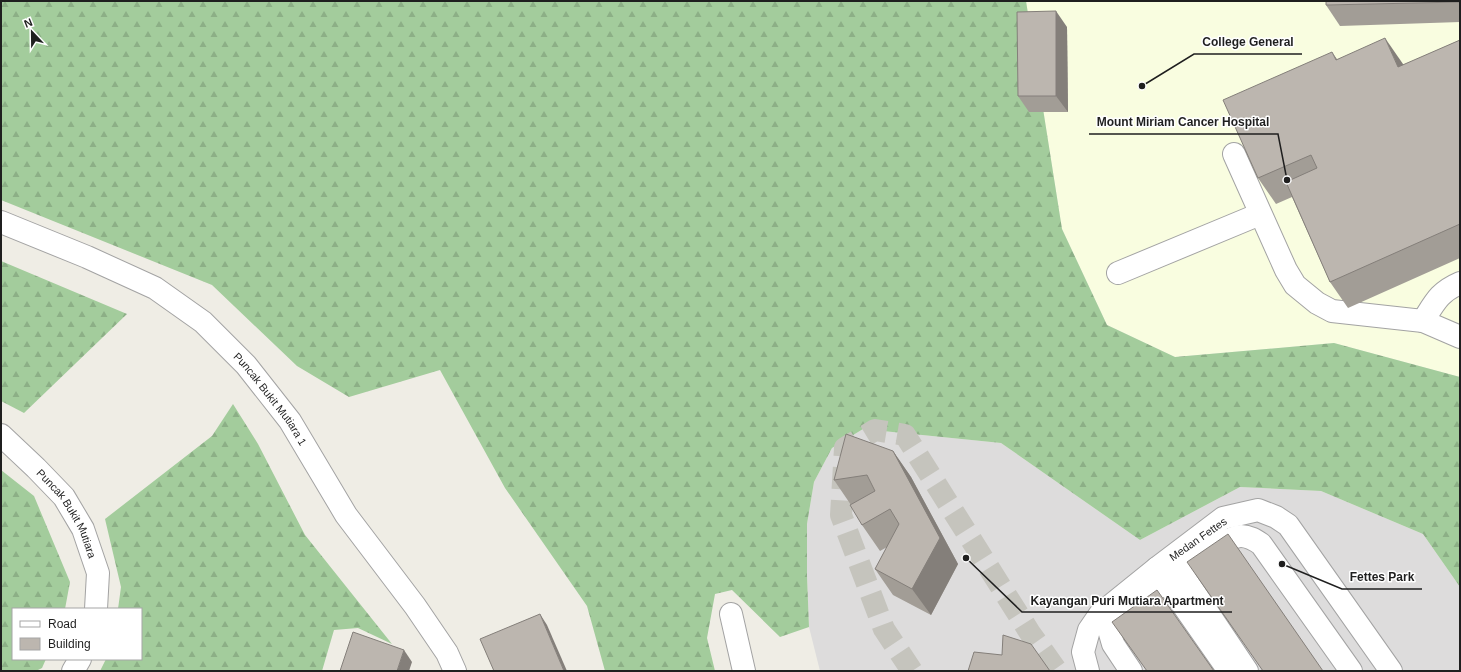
<svg xmlns="http://www.w3.org/2000/svg" width="1461" height="672" font-family="Arial,sans-serif">
  <defs>
    <pattern id="forest-firs" width="22" height="20" patternUnits="userSpaceOnUse"><rect width="22" height="20" fill="#a3cc9c"/><path d="M5 1l3.5 6h-7zM16 11l3.5 6h-7z" fill="#8caf86"/></pattern>
  </defs>
  <rect width="100%" height="100%" fill="#efede5"/>
  <polygon fill="#dddcdc" points="863,429 1001,443 1140,540 1240,487 1321,491 1423,534 1460,587 1460,671 820,671 809,627 807,576 807,524 814,482 832,448"/>
  <polygon fill="#f9fde0" points="1026,1 1460,1 1460,377 1334,343 1175,357 1107,325 1062,229"/>
  <g fill="url(#forest-firs)">
    <polygon points="1,1 1026,1 1062,229 1107,325 1175,357 1334,343 1460,377 1460,587 1423,534 1321,491 1240,487 1140,540 1001,443 863,429 832,448 814,482 807,524 807,576 809,627 780,637 732,590 715,594 707,638 715,671 605,671 587,606 505,488 440,370 349,397 297,366 212,285 1,200"/>
    <polygon points="1,261 127,314 24,413 1,401"/>
    <polygon points="233,404 258,444 305,535 392,644 358,628 334,630 322,671 100,671 106,659 141,659 141,609 118,609 121,587 105,519 212,436"/>
    <polygon points="1,470 34,496 70,582 65,609 13,609 13,659 46,659 42,668 36,671 1,671"/>
  </g>
  <g fill="none" stroke-linecap="round" stroke-linejoin="round">
    <polyline stroke="#c5c4bd" stroke-width="22" stroke-dasharray="22 11" stroke-linecap="butt" points="912,671 884,629 841,515 845,448 875,430 905,435 1030,633 1057,671"/>
    <defs>
      <g id="minor">
        <polyline points="1234,154 1286,270 1295,285 1317,303 1332,311 1423,321 1460,337"/>
        <path id="s1" d="M1,222L87,257L155,288L203,322L246,365L290,421L346,515L415,606L447,653L455,671"/>
        <polyline points="1118,273 1260,214"/>
        <path d="M1423,321C1435,302 1439,292 1460,283"/>
        <path id="s2" d="M1,435L36,468L64,497L83,529L98,573L96,609"/>
        <polyline points="1157,568 1229,671"/>
        <polyline points="731,614 744,671"/>
        <polyline points="73,671 80,659"/>
        <polyline points="1088,671 1083,652 1089,630 1100,614 1157,568 1223,518 1258,510 1276,517 1288,525 1391,671"/>
        <polyline points="1131,671 1113,644 1109,630 1117,616 1166,582"/>
        <path d="M1247,671L1180,571C1193,563 1227,536 1241,536C1249,536 1255,540 1261,544L1351,671"/>
      </g>
    </defs>
    <use href="#minor" stroke="#a3a3a3" stroke-width="24"/>
    <use href="#minor" stroke="#fff" stroke-width="22"/>
  </g>
  <g fill="#a29d96">
    <polygon points="1460,1 1460,22 1340,26 1326,5"/>
    <polygon points="1067,27 1068,112 1029,112 1018,96"/>
    <polygon points="1460,40 1460,258 1348,308 1330,282 1292,197 1276,204 1258,178 1338,59 1404,65"/>
    <polygon points="893,451 911,477 958,564 931,615 893,595 875,569 887,547 880,551 862,525 851,505 834,480"/>
  </g>
  <g fill="#847f7a">
    <polygon points="1056,11 1067,27 1068,112 1056,96"/>
    <polygon points="1385,38 1403,64 1416,93 1398,67"/>
    <polygon points="1332,52 1350,78 1336,60"/>
    <polygon points="893,451 911,477 958,564 931,615 912,589"/>
    <polygon points="540,614 547,625 567,671 564,671"/>
    <polygon points="404,650 412,662 409,671 397,671"/>
  </g>
  <g fill="#bcb6af" stroke="#847f7a">
    <polygon points="1326,1 1460,1 1460,2 1326,5"/>
    <polygon points="1056,11 1056,96 1018,96 1017,12"/>
    <polygon points="1385,38 1398,67 1460,40 1460,224 1330,282 1286,182 1317,168 1311,155 1258,178 1223,100 1332,52 1336,60"/>
    <polygon points="846,434 893,451 940,538 912,589 875,569 899,524 890,509 862,525 850,505 875,491 867,475 834,480"/>
    <polygon points="1228,534 1323,671 1263,671 1187,562"/>
    <polygon points="1157,590 1214,671 1147,671 1112,622"/>
    <polygon points="540,614 564,671 494,671 480,639"/>
    <polygon points="353,632 404,650 397,671 340,671"/>
    <polygon points="1003,635 1031,644 1050,671 968,671 974,652 1002,655"/>
  </g>
  <g text-anchor="middle" dominant-baseline="central" stroke-width="3" stroke-linejoin="round" paint-order="stroke">
    <g font-size="11" fill="#1f1f1f" stroke="#fff">
      <text stroke="none"><textPath href="#s1" startOffset="329">Puncak Bukit Mutiara 1</textPath></text>
      <text stroke="none"><textPath href="#s2" startOffset="104">Puncak Bukit Mutiara</textPath></text>
      <text transform="translate(1198 539) rotate(-35)">Medan Fettes</text>
    </g>
  </g>
  <path fill="none" stroke="#1f1f1f" stroke-width="1.5" d="M1142 86L1194 54H1302M1287 180L1278 134H1089M1282 564L1342 589H1422M966 558L1022 612H1232"/>
  <g fill="#1f1f1f" stroke="#fff" stroke-width="1.5">
    <circle cx="1142" cy="86" r="4"/>
    <circle cx="1287" cy="180" r="4"/>
    <circle cx="1282" cy="564" r="4"/>
    <circle cx="966" cy="558" r="4"/>
  </g>
  <g font-size="12" text-anchor="middle" font-weight="bold" fill="#1f1f1f" stroke="#fff" stroke-width="3" stroke-linejoin="round" paint-order="stroke">
    <text x="1248" y="46">College General</text>
    <text x="1183" y="126">Mount Miriam Cancer Hospital</text>
    <text x="1382" y="581">Fettes Park</text>
    <text x="1127" y="605">Kayangan Puri Mutiara Apartment</text>
  </g>
  <rect width="1461" height="672" fill="none" stroke="#1f1f1f" stroke-width="4"/>
  <rect x="12" y="608" width="130" height="52" fill="#ffffff" stroke="#a5a5a5"/>
  <rect x="20" y="621" width="20" height="6" fill="#ffffff" stroke="#a5a5a5"/>
  <text x="48" y="628" font-size="12" fill="#1f1f1f">Road</text>
  <rect x="20" y="638" width="20" height="12" fill="#bcb6af" stroke="#a5a5a5"/>
  <text x="48" y="648" font-size="12" fill="#1f1f1f">Building</text>
  <g transform="translate(32 32) rotate(338)" stroke="#ffffff" stroke-width="3" paint-order="stroke">
  <path d="M0-3L7 15L0 10L-7 15Z" fill="#1f1f1f"/>
  <text y="-6" font-size="11" font-weight="bold" text-anchor="middle" fill="#1f1f1f">N</text>
  </g>
</svg>
